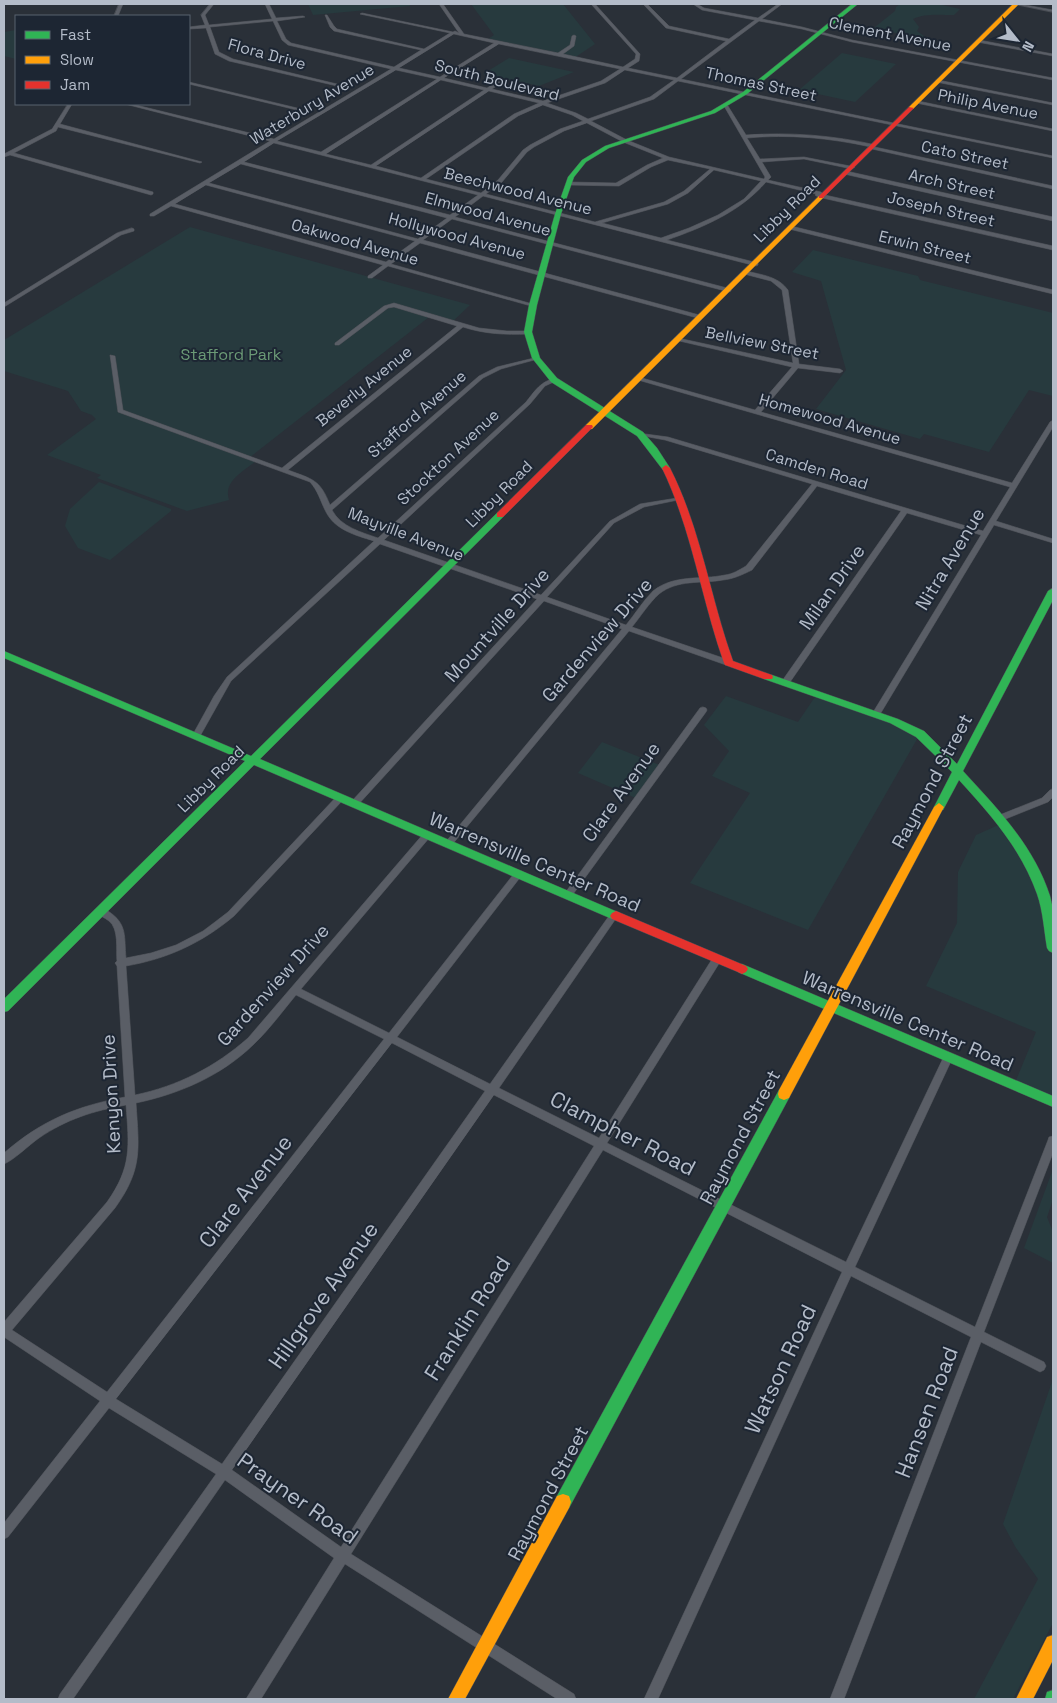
<svg xmlns="http://www.w3.org/2000/svg" width="1057" height="1703" font-family="'Space Grotesk',sans-serif">
  <rect width="100%" height="100%" fill="#2a3038"/>
  <g fill="#273a3e">
    <polygon points="308,4 409,4 410,6 313,15"/>
    <polygon points="471,4 563,4 595,44 574,58 487,40 494,35"/>
    <path d="M900,4H938L960,9L954,15C941,15 925,13 913,19L919,27L917,31L928,39L891,32L870,31L895,11L896,7Z"/>
    <polygon points="16,30 16,59 4,56 4,32"/>
    <polygon points="842,53 896,64 855,102 799,90"/>
    <polygon points="509,58 574,72 539,86 483,74"/>
    <path d="M190,227L470,305L451,323L429,317L249,458L256,461C243,472 223,481 229,500L187,511L97,478L101,475L47,455L96,419L92,415L81,411L68,391L4,371V340Z"/>
    <polygon points="813,250 918,276 920,280 1053,313 1053,396 1029,390 989,452 924,434 920,439 816,409 846,370 821,281 792,272"/>
    <polygon points="99,482 171,509 171,511 110,560 78,548 65,526 70,509"/>
    <polygon points="817,694 920,734 808,930 690,883 750,793 712,776 729,751 704,725 726,696 798,722"/>
    <polygon points="602,742 662,766 638,799 578,773"/>
    <polygon points="1003,823 1027,857 1051,929 1053,948 1053,1102 1014,1085 1036,1032 926,986 957,923 958,872 976,835"/>
    <polygon points="1053,1169 1053,1199 1047,1217 1053,1232 1053,1263 1024,1248"/>
    <polygon points="1053,1379 1053,1623 1013,1699 974,1699 1038,1579 1016,1548 1003,1524"/>
  </g>
  <g fill="none" stroke-linecap="round" stroke-linejoin="round">
    <defs>
      <g id="street">
        <polygon points="119,4 123,4 118,16 114,16"/>
        <path d="M210,4H214L205,15L209,25L272,19L265,4H269L276,18L303,16L305,17L277,21L286,39L291,43L394,67L421,50L334,31L330,27L325,15H327L334,26L337,29L424,49L450,33L360,14L362,13L453,32L455,31L459,33L439,4H443L464,34L558,53L570,45L572,36L574,35L576,36L574,46L563,54L623,67L635,59L636,54L591,4H595L640,54L639,61L628,68L677,78L726,41L666,28L643,4H647L669,26L729,39L755,20L702,10L693,4H697L704,8L758,18L778,4H782L762,19L802,27L852,40L1053,78V80L852,42L802,29L759,21L681,79L1053,156V158L678,81L654,99L591,121L627,140L669,157L764,179L765,177L724,106L726,105L728,106L746,135C790,132 832,135 876,145L875,147L1053,186V189L872,149L870,148L871,147C830,138 789,134 747,138L760,159L804,157L855,167L852,169L804,159L762,162L771,177L768,180L821,192L825,195L1053,246V250L818,197L815,195L816,194L766,182C740,212 704,227 667,240L758,263V265L756,266L483,196L455,217L731,289V291L729,292L452,219L423,240L703,316L704,317L701,319L420,243L391,264L536,305L531,306L388,266L372,278H368V276L383,265L171,206L154,216H150V214L270,141L125,104H132L274,139L391,69L288,45L282,40L273,21L210,27L219,52L233,59L337,84V86L229,61L215,54L206,28L189,29V27L205,25L201,15ZM454,34L494,43L440,77L399,68ZM499,44L620,69L601,81L543,101L492,89L504,81V80L502,79L487,88L444,78ZM396,70L437,79L321,152L277,141ZM625,70L674,80L650,97L588,119L576,113L547,103L605,83ZM441,80L484,90L371,165L326,154ZM489,91L539,103L514,114L421,178L376,166ZM543,105L572,115L583,121L560,129L530,145L523,150L498,180L481,193L426,179L518,116ZM587,123L623,142L663,158L647,165L616,183L570,182L567,184L568,185L619,186L651,167L668,160L710,169L684,191L664,202L595,222L486,194L502,182L527,152L534,147L564,131ZM274,143L478,195L450,215L244,162ZM241,164L447,218L418,239L209,183ZM714,170L761,181L744,199L718,215L689,228L661,238L602,223L668,204L688,193ZM206,185L415,241L386,262L175,204Z"/>
        <polygon points="1013,4 1020,4 1053,10 1053,12"/>
        <polygon points="979,40 1053,54 1053,56 977,42"/>
        <polygon points="938,80 1053,103 1053,105 936,82 936,80"/>
        <polygon points="189,82 297,108 299,109 297,110 189,84"/>
        <polygon points="918,101 1053,129 1053,131 916,103 916,102"/>
        <polygon points="68,104 72,104 60,124 202,162 200,163 58,127 56,131 14,153 153,192 153,194 151,195 10,155 4,157 4,154 52,129"/>
        <polygon points="846,171 1053,217 1053,221 844,174 843,173"/>
        <polygon points="791,226 1053,290 1053,294 789,229 788,228"/>
        <polygon points="132,228 134,229 134,231 121,235 4,307 4,303 117,233"/>
        <path d="M746,271C762,275 778,276 788,290L799,364L840,369L843,371L840,373L798,368L761,412L1012,483L1050,422L1053,420V427L996,521L1053,539V543L994,525L879,716H873L872,714L981,535L907,513L788,685H782L781,683L782,681L901,511L817,486L752,570C742,575 733,579 723,580C701,584 678,579 659,594C649,603 641,616 632,627L732,661L733,663L732,665H726L629,631L451,846L448,847L444,844L622,629L544,601L357,806H351L350,804L351,802L537,599L380,544L231,681L199,738H193L192,736L214,696L227,677L374,541C355,535 334,530 325,510C320,500 318,491 310,482L118,412L110,355L115,356L123,410L282,468L457,326L394,307L388,308L339,345H335V343L384,306L394,303L479,328L507,331H530L531,332L528,334C506,335 484,334 463,327L288,470C312,479 320,479 330,505L479,376L497,367L538,357V359L501,369L483,378L332,510C341,527 361,532 378,538L526,402C534,392 542,379 556,379V381L545,386L530,404L384,540L541,595L610,521L640,504L683,497V499L644,507L614,523L547,597L626,625C635,614 643,601 653,591C674,574 701,580 725,575C733,574 739,570 746,566L812,484L665,440L638,435V433L668,437L983,531L1010,487L638,380V378H642L755,410L792,367L675,340L678,338L793,363L782,290L771,281L744,274V272Z"/>
        <polygon points="703,707 706,708 707,710 706,712 571,897 565,897 564,895 565,893 700,708"/>
        <polygon points="1053,789 1053,797 1048,802 1003,820 997,820 996,818 997,816 1042,798 1050,790"/>
        <path d="M340,795L343,796L344,798L343,800L234,916C202,943 167,959 126,966L135,1095C178,1086 215,1067 248,1038L424,833H430L431,835L430,837L301,989L389,1033L516,871H522L523,873L522,875L397,1037L490,1084L611,913H617L619,915L617,917L499,1088L599,1138L714,956H720L722,959L720,962L607,1143L846,1262L945,1054L948,1053L951,1054L953,1057L855,1267L975,1327L1048,1140L1049,1137L1053,1136V1153L984,1332L1044,1362L1046,1366L1044,1370L1040,1372L981,1342L844,1699H830L971,1337L851,1276L658,1699H644L842,1272L603,1150L351,1554L574,1694L576,1699H557L345,1564L261,1699H246L334,1558L225,1480L73,1699H58L60,1694L216,1474L109,1408L8,1537L4,1539V1523L100,1401L4,1337V1322L107,1202C132,1167 129,1146 126,1105C93,1111 67,1119 39,1138C29,1145 14,1160 4,1164V1153C42,1120 77,1106 125,1097L117,966L115,963L117,961C116,949 119,929 109,921C104,917 99,916 95,911L97,909C102,908 104,909 108,911C128,924 124,937 126,958L151,953L176,945L203,931L215,922L228,912L337,796ZM296,995L384,1039L107,1392L12,1330L115,1208C143,1169 139,1149 136,1103C179,1094 221,1076 253,1045C269,1030 282,1012 296,995ZM392,1043L485,1091L222,1464L116,1399ZM494,1095L594,1146L341,1547L232,1470Z"/>
      </g>
      <g id="fast">
        <polygon points="852,4 858,4 747,94 715,113 609,148 586,162 574,177 561,214 537,305 532,332 540,358 557,378 643,432 657,448 670,468 666,471 663,470 637,436 551,382 532,358 524,332 529,305 555,214 568,177 582,160 605,146 711,111 743,92"/>
        <polygon points="500,512 504,515 503,517 260,759 620,913 622,916 620,919 612,919 254,765 8,1011 4,1012 4,999 245,761 4,658 4,651 251,756 497,513"/>
        <path d="M1053,588V600L963,771C997,808 1034,846 1050,896C1055,913 1054,935 1053,953L1049,951L1047,948C1044,931 1043,911 1037,894C1021,849 991,815 959,780L943,810H935L934,807L952,772L916,737L890,723L764,679L763,677L764,675H772L898,719L924,731L957,764L1048,591Z"/>
        <polygon points="742,964 1053,1096 1053,1107 738,972 736,969 738,966"/>
        <polygon points="784,1088 789,1090 790,1094 789,1098 569,1508 563,1510 557,1508 555,1502 557,1496 779,1090"/>
        <polygon points="1053,1690 1053,1699 1045,1699 1047,1692"/>
      </g>
      <g id="slow">
        <polygon points="1013,4 1019,4 913,109 909,109 909,107"/>
        <polygon points="819,196 824,197 592,429 586,429 586,425"/>
        <polygon points="939,803 944,807 789,1098 784,1100 779,1098 778,1094 779,1090 934,807"/>
        <polygon points="563,1494 569,1496 571,1502 569,1508 465,1699 448,1699 557,1496"/>
        <polygon points="1053,1635 1053,1660 1033,1699 1016,1699 1047,1637"/>
      </g>
      <g id="jam">
        <polygon points="909,107 914,108 823,198 819,198 819,196"/>
        <polygon points="586,425 592,425 593,427 503,517 497,517 497,513"/>
        <path d="M666,465L670,468C701,529 710,597 733,661L772,675L773,677L772,679H764L725,665L724,663C701,598 692,530 662,468Z"/>
        <polygon points="616,911 746,966 748,969 746,972 742,974 738,972 612,919 610,916 612,913"/>
      </g>
    </defs>
    <use href="#street" stroke="#484c53" stroke-width="1"/>
    <use href="#fast" stroke="#484c53" stroke-width="1"/>
    <use href="#slow" stroke="#484c53" stroke-width="1"/>
    <use href="#jam" stroke="#484c53" stroke-width="1"/>
    <use href="#street" fill="#5a5e66" fill-rule="evenodd"/>
    <use href="#fast" fill="#30b455" fill-rule="evenodd"/>
    <use href="#slow" fill="#ff9f0a" fill-rule="evenodd"/>
    <use href="#jam" fill="#e5322d" fill-rule="evenodd"/>
  </g>
  <g text-anchor="middle" dominant-baseline="central" stroke-width="4" stroke-linejoin="round" paint-order="stroke">
    <g font-size="16" fill="#b4bcc9" stroke="#1d2633">
      <text transform="translate(890 34) rotate(11)">Clement Avenue</text>
      <text transform="translate(267 54) rotate(15)">Flora Drive</text>
      <text transform="translate(497 80) rotate(14)">South Boulevard</text>
      <text transform="translate(761 84) rotate(12)">Thomas Street</text>
      <text transform="translate(312 104) rotate(-31)">Waterbury Avenue</text>
      <text transform="translate(988 104) rotate(11)">Philip Avenue</text>
      <text transform="translate(965 155) rotate(12)">Cato Street</text>
      <text transform="translate(952 184) rotate(13)">Arch Street</text>
      <text transform="translate(518 191) rotate(14)">Beechwood Avenue</text>
      <text transform="translate(787 209) rotate(-45)">Libby Road</text>
      <text transform="translate(941 209) rotate(13)">Joseph Street</text>
      <text transform="translate(488 214) rotate(15)">Elmwood Avenue</text>
      <text transform="translate(457 236) rotate(15)">Hollywood Avenue</text>
      <text transform="translate(355 242) rotate(16)">Oakwood Avenue</text>
      <text transform="translate(925 247) rotate(14)">Erwin Street</text>
      <text transform="translate(762 343) rotate(11)">Bellview Street</text>
      <text transform="translate(364 386) rotate(-39)">Beverly Avenue</text>
      <text transform="translate(417 414) rotate(-41)">Stafford Avenue</text>
      <text transform="translate(830 419) rotate(16)">Homewood Avenue</text>
      <text transform="translate(448 457) rotate(-43)">Stockton Avenue</text>
      <text transform="translate(817 469) rotate(17)">Camden Road</text>
      <text transform="translate(499 494) rotate(-45)">Libby Road</text>
      <text transform="translate(406 534) rotate(21)">Mayville Avenue</text>
      <text transform="translate(211 779) rotate(-45)">Libby Road</text>
    </g>
    <g font-size="16" fill="#6b9a76" stroke="#1d2633">
      <text x="231" y="354">Stafford Park</text>
    </g>
    <g font-size="19" fill="#b4bcc9" stroke="#1d2633">
      <text transform="translate(950 559) rotate(-59)">Nitra Avenue</text>
      <text transform="translate(832 587) rotate(-55)">Milan Drive</text>
      <text transform="translate(497 625) rotate(-48)">Mountville Drive</text>
      <text transform="translate(597 640) rotate(-49)">Gardenview Drive</text>
      <text transform="translate(932 781) rotate(-62)">Raymond Street</text>
      <text transform="translate(621 792) rotate(-54)">Clare Avenue</text>
      <text transform="translate(535 862) rotate(23)">Warrensville Center Road</text>
      <text transform="translate(273 985) rotate(-48)">Gardenview Drive</text>
      <text transform="translate(908 1021) rotate(23)">Warrensville Center Road</text>
      <text transform="translate(111 1094) rotate(-93)">Kenyon Drive</text>
      <text transform="translate(740 1137) rotate(-62)">Raymond Street</text>
      <text transform="translate(548 1493) rotate(-62)">Raymond Street</text>
    </g>
    <g font-size="22" fill="#b4bcc9" stroke="#1d2633">
      <text transform="translate(623 1133) rotate(27)">Clampher Road</text>
      <text transform="translate(245 1191) rotate(-52)">Clare Avenue</text>
      <text transform="translate(323 1295) rotate(-55)">Hillgrove Avenue</text>
      <text transform="translate(467 1318) rotate(-58)">Franklin Road</text>
      <text transform="translate(780 1369) rotate(-65)">Watson Road</text>
      <text transform="translate(926 1412) rotate(-69)">Hansen Road</text>
      <text transform="translate(298 1498) rotate(35)">Prayner Road</text>
    </g>
  </g>
  <rect width="1057" height="1703" fill="none" stroke="#b4bcc9" stroke-width="10"/>
  <rect x="15" y="15" width="175" height="90" fill="#1d2633" stroke="#59626f"/>
  <rect x="25" y="31" width="25" height="8" fill="#30b455" stroke="#59626f"/>
  <text x="60" y="40" font-size="15" fill="#b4bcc9">Fast</text>
  <rect x="25" y="56" width="25" height="8" fill="#ff9f0a" stroke="#59626f"/>
  <text x="60" y="65" font-size="15" fill="#b4bcc9">Slow</text>
  <rect x="25" y="81" width="25" height="8" fill="#e5322d" stroke="#59626f"/>
  <text x="60" y="90" font-size="15" fill="#b4bcc9">Jam</text>
  <g transform="translate(1017 40) rotate(120)" stroke="#1d2633" stroke-width="4" paint-order="stroke">
  <path d="M0-4L9 19L0 12L-9 19Z" fill="#b4bcc9"/>
  <text y="-8" font-size="14" font-weight="bold" text-anchor="middle" fill="#b4bcc9">N</text>
  </g>
</svg>
